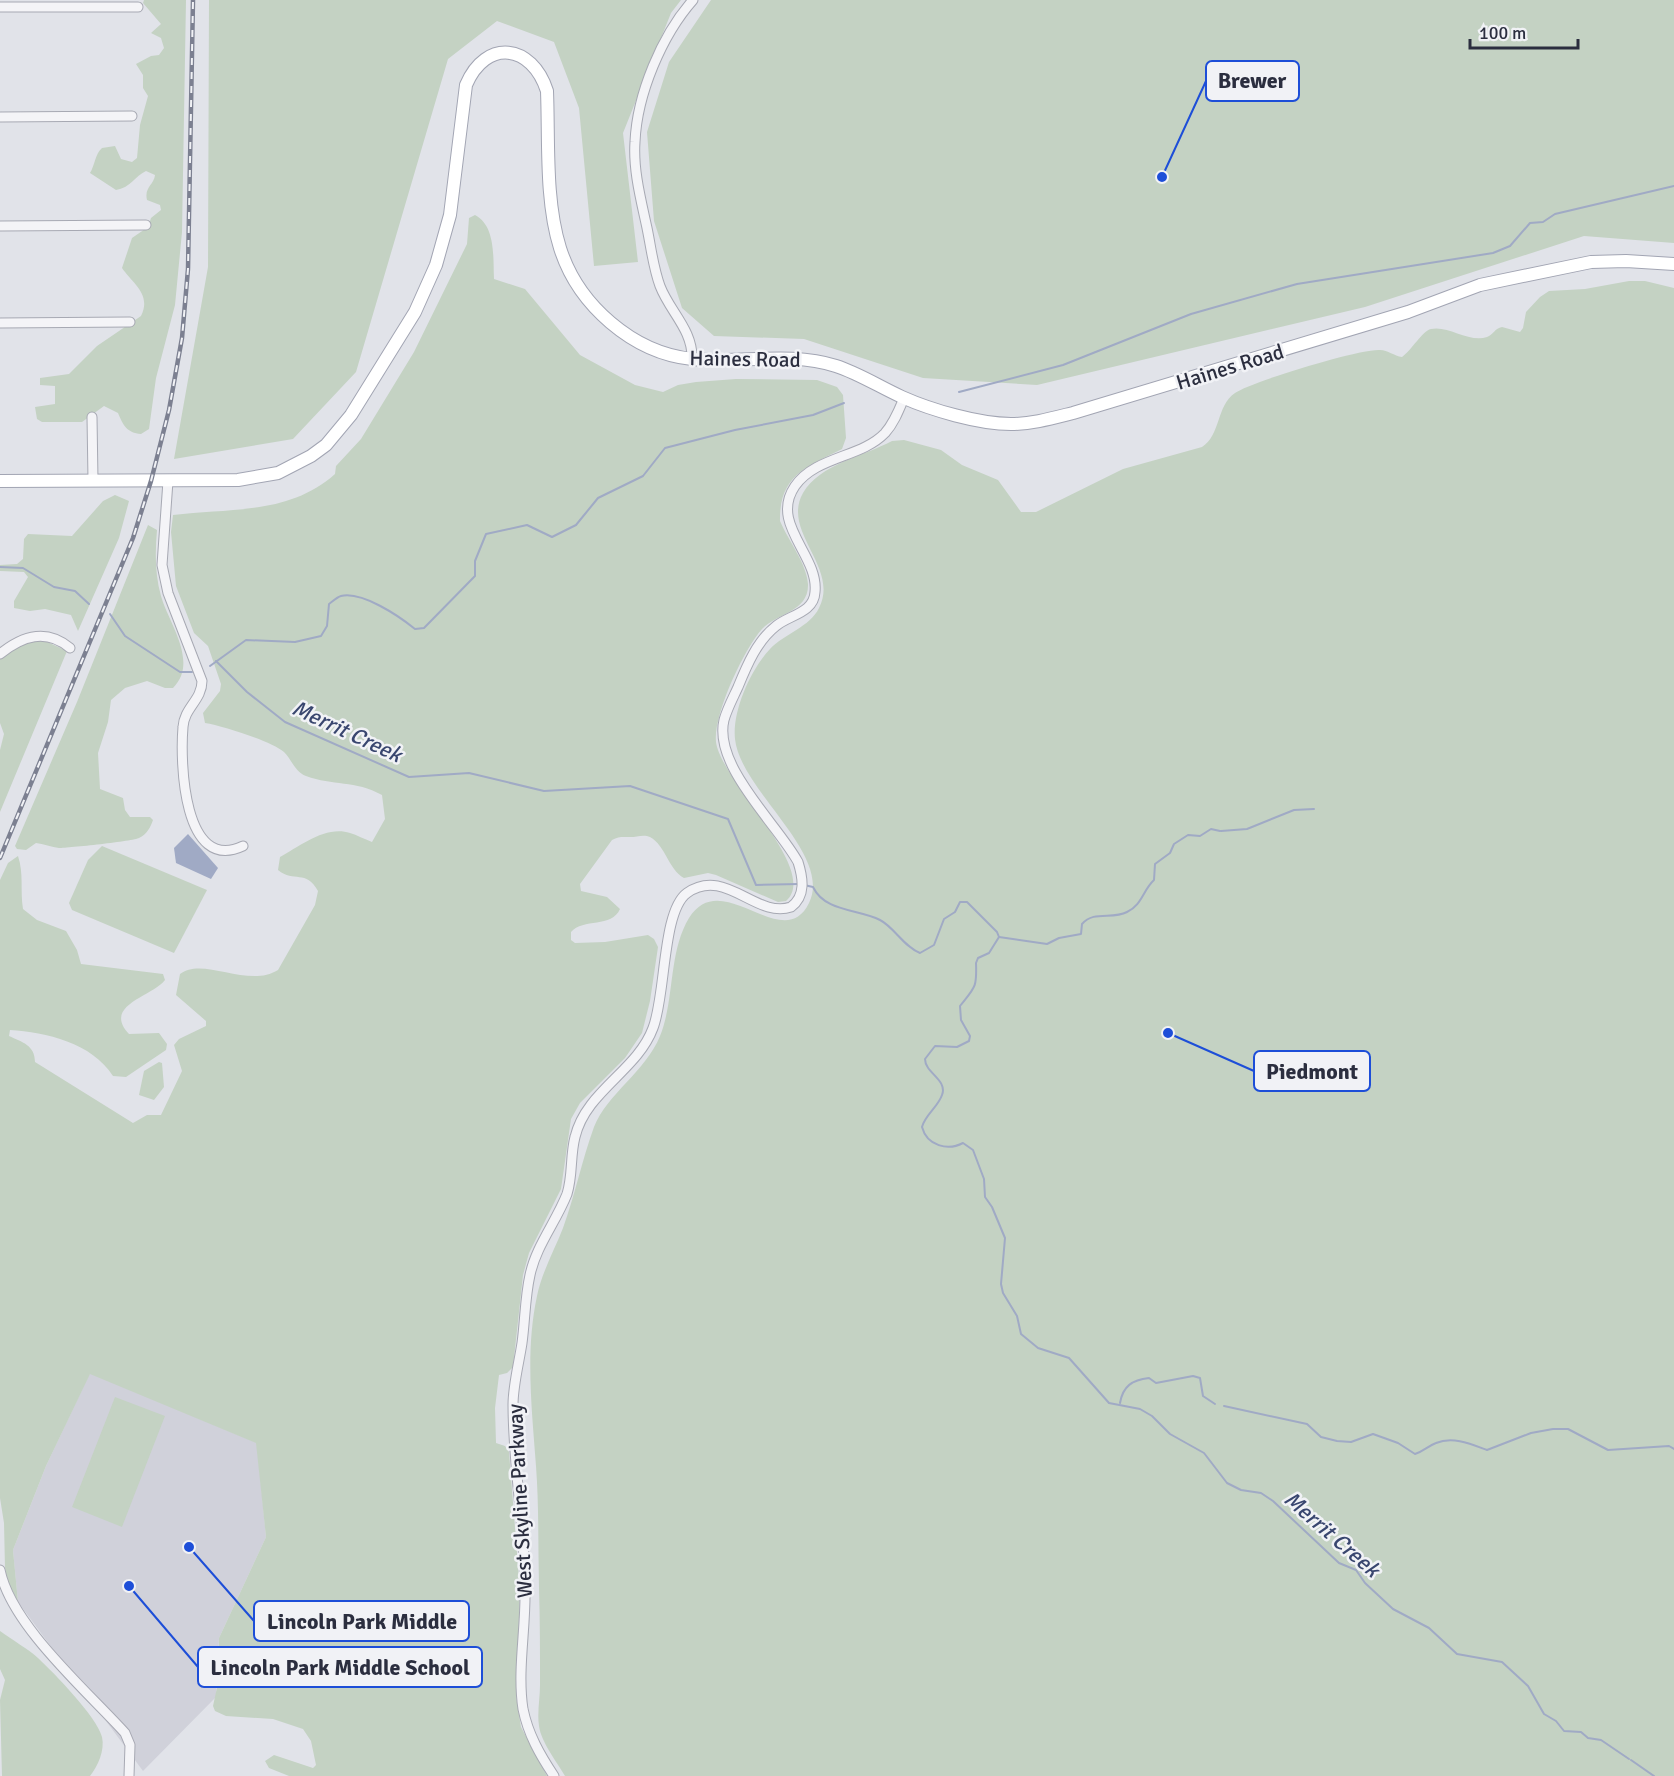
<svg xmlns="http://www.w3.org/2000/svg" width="1674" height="1776" font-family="Signika,sans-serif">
  <rect width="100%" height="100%" fill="#e1e3e9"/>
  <polygon fill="#d0d1da" points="90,1373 257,1443 266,1537 219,1638 216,1697 143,1771 18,1602 13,1550 46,1466"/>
  <g fill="#c4d2c3">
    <path d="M144,0H186L182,232L175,305L156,378L149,429L141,434C127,433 123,425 118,413L104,406L82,422H42L37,419L35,407L55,404V386L40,385V378L69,374L97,346L141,316C152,294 132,283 122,268L132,238L148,227L151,218L161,210L160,205L147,200C144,187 154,185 155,175L146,171C135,176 130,188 116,190L90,173C95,165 95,154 102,148L115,146L121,159L132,162L137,158L140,125L148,96L143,88V75L136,64L151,56L159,55L164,48L161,38L151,33L161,24L143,3Z"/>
    <polygon points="209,0 681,0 671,13 623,133 638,262 594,266 579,108 554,42 497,21 448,59 356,372 293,439 174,459 208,267"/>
    <polygon points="711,0 1674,0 1674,243 1584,236 1365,307 1037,385 923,378 804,339 714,336 682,308 654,221 647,132 669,62"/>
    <path d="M475,215C496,226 493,258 494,279L525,289L580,355L635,385L663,392L678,385L696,382L736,379L817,380L837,387L843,395L846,438L842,449C807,467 779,475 780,521C788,540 807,564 808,584C809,612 777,613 762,629C744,649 713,715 716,742C721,781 821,871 786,901L778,902L716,875L708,873L684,878C668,869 666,846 650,837C644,834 636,837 631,837C623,837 619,836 612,840L580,884L581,891L607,897L620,909C612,928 583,918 571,932V940L575,943L605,942L648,935L654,939L658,947L650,1001L642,1033L625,1058L580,1103L571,1119L561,1189L529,1253L523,1275L513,1367L507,1373L499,1375L495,1408L496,1443L505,1446L509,1452L520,1591L516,1696L521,1727L547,1776H289L269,1768L265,1761L274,1755L313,1768L316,1765L311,1741L303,1729L273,1719L226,1716L215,1711L213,1706L218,1683L219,1638L266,1537L256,1443L90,1374L46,1466L13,1550L18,1602L7,1580L5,1568L4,1523L0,1498V880L8,863L18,856C24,874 20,890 23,909L37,920L66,931L77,950L81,964L163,974L165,980C152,997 102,1005 129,1034L159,1033L167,1044L166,1050L126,1077L113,1076C92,1043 46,1032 10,1030L9,1036C22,1042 35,1045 35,1062L133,1123L147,1115H161L182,1071L174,1045L179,1039L206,1026V1021L176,995L180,974C203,956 248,989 278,970L315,905L318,891C306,869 294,883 278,870L280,857C300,846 326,825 350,833C357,835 364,839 372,842L385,819L382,795C355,780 333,786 306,776C295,772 292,760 284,752C271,741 223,726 205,723L203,713L220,691L221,684L208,646L194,633L176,586L171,532L173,515C230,508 289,515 335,474L336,466L361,439L414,352L467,244L469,218Z"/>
    <path d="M1629,281H1645L1674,288V1776H565C557,1762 541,1742 539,1726C537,1713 540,1698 540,1685C540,1653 540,1620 539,1588C538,1547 539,1506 536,1466C532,1410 525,1352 537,1296C542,1272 554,1251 563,1228C575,1195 582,1160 594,1127C607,1094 646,1071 660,1036C675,999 668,953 689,918C722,865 783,956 809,903C833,854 740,790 735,739C732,711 751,669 770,649C784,634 810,627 819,608C840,567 781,532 803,493C820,464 864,456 892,441L904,440L941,450L962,465L998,480L1021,512H1036L1123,469L1202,447C1221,435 1216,406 1235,393C1250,382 1362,348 1380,350C1388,350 1394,356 1402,357C1412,350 1422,331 1431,329C1448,325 1469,343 1487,337C1493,335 1495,328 1502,327L1520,332L1523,328L1526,312L1540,297L1549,291L1585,289Z"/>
    <polygon points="115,495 129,501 119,538 78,631 71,615 45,609 30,611 14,608 14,601 28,577 24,572 0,571 0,565 17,564 23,559 24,539 28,534 72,536 103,501"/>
    <path d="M148,525L157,530C155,552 155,575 161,596C169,624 199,662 173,688H165L147,681L125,688L111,700L108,722L98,753L100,789L123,798L125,810L130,817H150L153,820C150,828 147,834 139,838C134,841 68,848 59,848C52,847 43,844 36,843L26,850L17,849L15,846L77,702Z"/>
    <polygon points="43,640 67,651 0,812 0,750 4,734 0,723 0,658 26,641"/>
    <polygon points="102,846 207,890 174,953 72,910 69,903 88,860"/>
    <polygon points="159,1062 162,1063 164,1087 154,1100 139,1095 144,1071"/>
    <polygon points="115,1397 165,1416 122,1527 72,1507"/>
    <path d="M0,1631C12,1640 27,1648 38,1658C54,1673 97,1717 102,1737C105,1750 98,1766 90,1776H2L0,1700L5,1680L0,1669Z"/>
  </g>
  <polygon fill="#a0aac5" points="188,834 218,868 211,879 176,863 174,848"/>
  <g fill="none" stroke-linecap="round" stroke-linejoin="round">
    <g stroke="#a0aac5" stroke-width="2">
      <polyline points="959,392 1063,365 1191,314 1297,284 1493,253 1510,246 1530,223 1543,222 1555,214 1674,186"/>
      <polyline points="0,567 23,568 54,587 75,591 89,604"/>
      <polyline points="110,614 125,636 180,672 192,672"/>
      <polyline points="216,661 247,692 285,722 409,777 469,773 544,791 630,786 728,819 756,885 799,884"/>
      <path d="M210,666L246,640L295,642L321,636L327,626L329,604C332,602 337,597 341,596C362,591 399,616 415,629L424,628L475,576V561L486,534L527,525L552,537L576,525L598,498L643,476L665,448L735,430L813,415L844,403"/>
      <polyline points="1221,831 1247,829 1294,810 1314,809"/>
      <path d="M804,885L813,887C825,912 858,909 880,920C894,927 904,947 920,953L934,945L944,919L955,912L960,902H967L997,932L999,937L989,953L978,958L976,963C977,988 975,987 960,1006L961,1020L970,1036L969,1041L957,1047L935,1046L925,1059C925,1073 948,1080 942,1095C938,1107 925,1115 922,1127C927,1146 948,1151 963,1143L973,1150L984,1179L985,1197L992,1207L1005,1238L1001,1284L1003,1293L1017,1316L1021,1334L1038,1348L1069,1358L1109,1403L1140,1409L1152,1416L1170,1434L1204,1453L1227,1483L1241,1490L1261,1493L1273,1501L1339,1563L1356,1570L1365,1583L1393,1609L1429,1628L1457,1654L1502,1662L1528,1686L1544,1714L1556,1721L1564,1731L1581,1732L1588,1738L1601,1740L1629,1759"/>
      <path d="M999,937L1047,944L1059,938L1081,934L1082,924C1094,910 1112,920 1127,912C1142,905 1143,890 1154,880L1155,864L1170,853L1174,844L1188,835L1200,836L1211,829L1220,831"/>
      <path d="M1120,1403C1123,1386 1132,1380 1149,1378L1156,1383L1193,1376L1200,1378L1203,1396L1215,1404"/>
      <path d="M1224,1406L1307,1424L1321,1437L1337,1441L1351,1442L1373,1434L1398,1443L1415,1454C1424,1451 1428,1446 1436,1443C1453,1436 1471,1444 1487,1450L1531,1433L1553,1429H1568L1608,1450L1669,1446L1674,1449"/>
      <polyline points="1631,1760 1654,1776"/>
    </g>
    <defs>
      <g id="minor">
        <polyline points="0,7 138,7"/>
        <polyline points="0,117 132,116"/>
        <polyline points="0,226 146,225"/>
        <polyline points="0,323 130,322"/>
        <path d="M692,359C693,330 670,312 660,286C653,267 651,247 647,228C641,200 633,170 635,142C637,94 662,35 693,0"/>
        <polyline points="92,417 93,480"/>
        <path d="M168,481L162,565L168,593L202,681C202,700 184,708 183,727C180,762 183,874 243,846"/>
        <path d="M0,654C22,636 46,628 70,648"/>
        <path d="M0,1570C11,1625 86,1690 125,1733L130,1745L129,1776"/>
        <path d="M554,1776C540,1755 528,1734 523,1709C517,1671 526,1628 525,1589C525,1527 513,1467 513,1405C513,1385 519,1363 522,1343C525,1321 525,1297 530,1275C536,1246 556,1222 567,1194C573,1175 570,1156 575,1137C586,1091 637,1071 653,1028C666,995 662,911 687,893C725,866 756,919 791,907C806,896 803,878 798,862C778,825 713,766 724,720C727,709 733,698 738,687C747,665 757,641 776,626C789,615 814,613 815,592C819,555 769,524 795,486C816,456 861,458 885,433C894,423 899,410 904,398"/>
      </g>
      <path id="major" d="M0,481L238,480L278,473L311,456L326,445L351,415L415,312L436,265L450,215L466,85C486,38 532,44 547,91C549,141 545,200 560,248C578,305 633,353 692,359C740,364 789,351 836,366C858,373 880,387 902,397C931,410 979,424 1011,424C1032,424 1053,418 1073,413L1408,312L1480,285L1591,262L1626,261L1674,264"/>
    </defs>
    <use href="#minor" stroke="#a7a9b3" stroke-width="11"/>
    <use href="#major" stroke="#a2a5b3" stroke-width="14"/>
    <use href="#minor" stroke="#f4f4f7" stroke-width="9"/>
    <use href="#major" stroke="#fff" stroke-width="12"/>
    <defs>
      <polyline id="rail" points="0,858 133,538 151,481 169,410 182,338 188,269 193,0"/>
    </defs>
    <use href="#rail" stroke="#7c8091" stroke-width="4.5"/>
    <use href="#rail" stroke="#f1f2f6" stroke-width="2" stroke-dasharray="7" stroke-linecap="butt"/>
  </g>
  <g text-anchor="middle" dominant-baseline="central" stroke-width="5" stroke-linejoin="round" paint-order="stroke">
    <g font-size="21" fill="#2b2e3f" stroke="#f1f2f6">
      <text transform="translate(745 359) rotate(1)">Haines Road</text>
      <text transform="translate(1230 367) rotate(-17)">Haines Road</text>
      <text transform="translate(520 1501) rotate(-93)">West Skyline Parkway</text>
    </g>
    <g font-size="22" font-style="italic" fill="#39466f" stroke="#f1f2f6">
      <text transform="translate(347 731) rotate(25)">Merrit Creek</text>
      <text transform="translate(1332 1534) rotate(41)">Merrit Creek</text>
    </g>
  </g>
  <path fill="none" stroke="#1d4ed8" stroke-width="2" d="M1162 177L1206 81M1168 1033L1254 1071M189 1547L254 1621M129 1586L198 1667"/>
  <g fill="#1d4ed8" stroke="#f1f2f6" stroke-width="2">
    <circle cx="1162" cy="177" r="6"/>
    <circle cx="1168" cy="1033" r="6"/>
    <circle cx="189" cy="1547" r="6"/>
    <circle cx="129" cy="1586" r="6"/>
  </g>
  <g fill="#f1f2f6" stroke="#1d4ed8" stroke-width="2">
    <rect x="1206" y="61" width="93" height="40" rx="6"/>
    <rect x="1254" y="1051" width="116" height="40" rx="6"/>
    <rect x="254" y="1601" width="215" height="40" rx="6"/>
    <rect x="198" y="1647" width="284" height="40" rx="6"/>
  </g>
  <g font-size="22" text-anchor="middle" font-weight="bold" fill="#2b2e3f">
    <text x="1252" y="88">Brewer</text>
    <text x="1312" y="1079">Piedmont</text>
    <text x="362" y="1629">Lincoln Park Middle</text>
    <text x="340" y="1675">Lincoln Park Middle School</text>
  </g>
  <path d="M1470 39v9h108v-9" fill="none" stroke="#2b2e3f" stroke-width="3"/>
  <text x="1479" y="39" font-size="18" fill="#2b2e3f" stroke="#f1f2f6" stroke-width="4.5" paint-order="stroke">100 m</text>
</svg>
